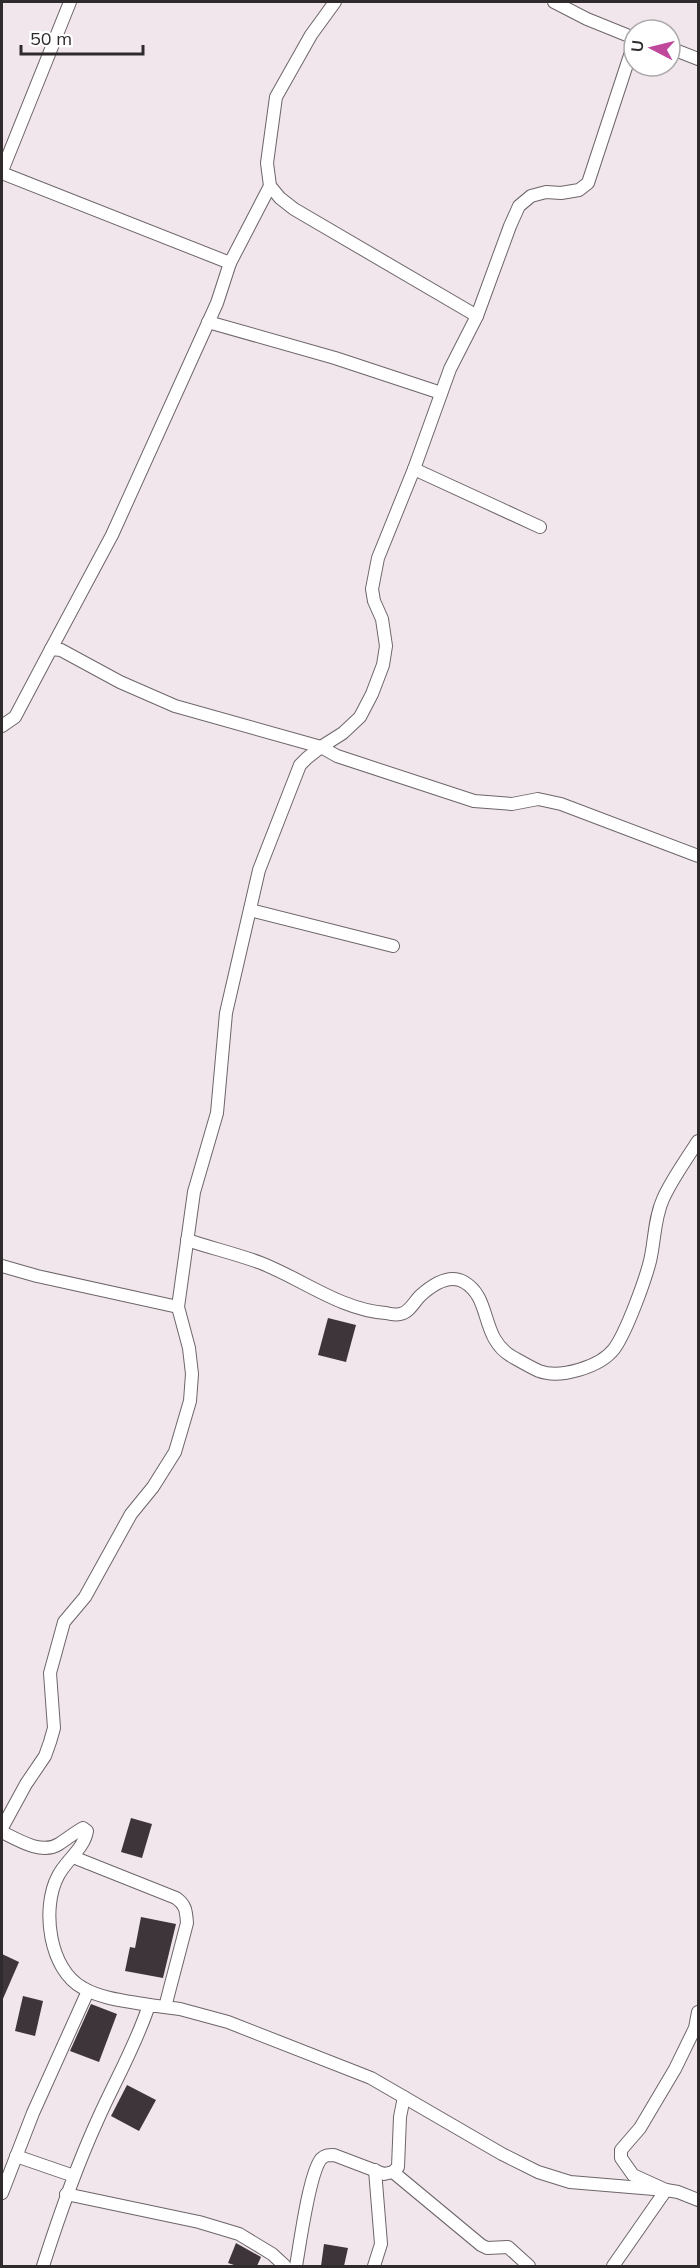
<svg xmlns="http://www.w3.org/2000/svg" width="700" height="2268" font-family="Mulish,sans-serif">
  <rect width="100%" height="100%" fill="#f0e6ec"/>
  <g fill="#3d353a">
    <polygon points="328,1318 356,1325 346,1362 318,1355"/>
    <polygon points="131,1818 152,1824 142,1858 121,1852"/>
    <polygon points="141,1917 176,1924 163,1978 125,1971 130,1947 135,1948"/>
    <polygon points="2,1954 19,1962 2,2001"/>
    <polygon points="23,1996 43,2001 35,2036 15,2031"/>
    <polygon points="91,2004 117,2014 99,2062 70,2051"/>
    <polygon points="127,2085 156,2100 139,2131 111,2116"/>
    <polygon points="236,2243 261,2257 257,2266 237,2266 228,2263"/>
    <polygon points="324,2244 348,2248 344,2266 321,2266"/>
  </g>
  <g fill="none" stroke-linecap="round" stroke-linejoin="round">
    <defs>
      <g id="minor">
        <polyline points="335,2 311,35 276,97 267,163 270,186 280,198 294,209 477,316"/>
        <polyline points="554,2 587,19 634,38"/>
        <polyline points="634,43 588,183 579,190 561,193 546,192 531,196 519,206 510,226 477,316 450,369 414,469 378,558 372,589 374,601 382,619 386,646 383,665 372,694 360,717 343,733 321,747 337,756 474,801 512,804 538,799 561,804 698,856"/>
        <polyline points="670,48 698,59"/>
        <polyline points="2,171 70,2"/>
        <polyline points="2,173 230,263"/>
        <polyline points="208,322 335,358 441,393"/>
        <polyline points="414,469 540,527"/>
        <polyline points="51,649 112,535 217,303 230,263 270,186"/>
        <polyline points="2,726 15,717 51,649 61,650 120,682 175,706 321,747 307,758 300,765 259,870 226,1013 217,1113 194,1192 178,1307 189,1348 192,1374 190,1401 175,1452 153,1487 131,1514 85,1597 64,1622 50,1673 54,1728 50,1742 45,1756 26,1784 2,1828"/>
        <polyline points="250,910 393,946"/>
        <path d="M187,1240C211,1248 237,1254 261,1263C302,1279 341,1310 386,1313C390,1314 396,1315 400,1314C409,1313 414,1302 420,1296C431,1286 448,1273 464,1282C492,1298 480,1337 511,1356C520,1361 530,1367 539,1371C560,1379 600,1367 614,1349C626,1333 645,1281 650,1261C655,1240 654,1219 663,1199C672,1179 686,1160 698,1141"/>
        <polyline points="2,1266 37,1276 178,1307"/>
        <path d="M2,1832C18,1840 42,1855 59,1844C67,1839 74,1833 83,1828L87,1831C84,1849 66,1860 58,1876C41,1908 49,1970 83,1988C102,1999 127,2001 149,2005"/>
        <path d="M73,1857L176,1898C186,1905 186,1911 187,1923L165,2007"/>
        <polyline points="16,2156 74,2176"/>
        <polyline points="393,2172 481,2245 487,2248 508,2247 529,2266"/>
        <polyline points="2,2193 33,2113 88,1991"/>
        <polyline points="66,2194 199,2222 239,2234 272,2254 285,2266"/>
        <path d="M43,2266C59,2216 76,2167 98,2119C115,2081 136,2045 149,2005L180,2009L228,2022L371,2078L502,2154L538,2172L570,2182L666,2190L678,2192L698,2200"/>
        <path d="M296,2266C300,2244 309,2174 321,2159C325,2155 328,2155 334,2155L384,2174L393,2172L398,2167L400,2117L404,2097"/>
        <polyline points="374,2266 381,2244 375,2170"/>
        <polyline points="613,2266 666,2190 633,2175 621,2158 621,2150 640,2128 675,2069 695,2028 698,2012"/>
      </g>
    </defs>
    <use href="#minor" stroke="#6d656a" stroke-width="14"/>
    <use href="#minor" stroke="#fff" stroke-width="12"/>
  </g>
  <rect width="700" height="2268" fill="none" stroke="#2f2b2d" stroke-width="6"/>
  <g transform="translate(652 48) rotate(277)"><circle r="28" fill="#ffffff" stroke="#acaaab" stroke-width="1.5"/>
  <path d="M0-4.5L10 22L0 15L-10 22Z" fill="#bf489d"/>
  <text y="-9" font-size="16" font-weight="bold" text-anchor="middle" fill="#2f2b2d">U</text>
  </g>
  <path d="M21 45v9h122v-9" fill="none" stroke="#2f2b2d" stroke-width="3"/>
  <text x="30" y="45" font-size="18" fill="#2f2b2d" stroke="#ffffff" stroke-width="4.5" paint-order="stroke">50 m</text>
</svg>
